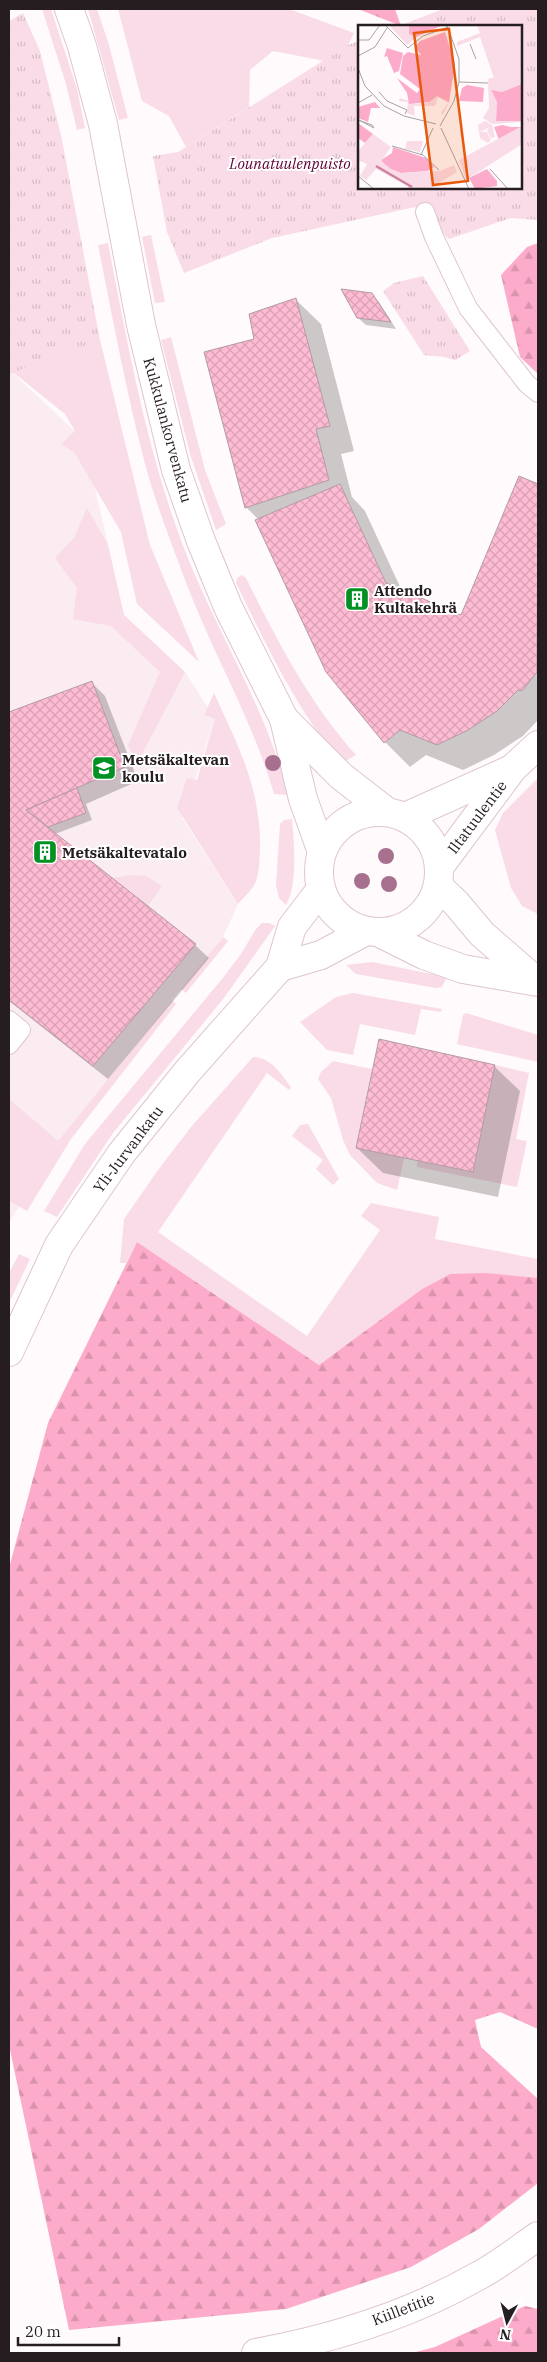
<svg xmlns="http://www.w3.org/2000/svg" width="547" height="2362" font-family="'IBM Plex Serif',serif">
  <defs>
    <pattern id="forest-firs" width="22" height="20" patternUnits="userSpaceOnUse" patternTransform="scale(1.25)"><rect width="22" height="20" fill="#fdabca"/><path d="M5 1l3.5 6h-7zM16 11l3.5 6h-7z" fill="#d993ad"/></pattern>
    <pattern id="park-tufts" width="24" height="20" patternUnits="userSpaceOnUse" patternTransform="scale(1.25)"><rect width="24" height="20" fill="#f9dce7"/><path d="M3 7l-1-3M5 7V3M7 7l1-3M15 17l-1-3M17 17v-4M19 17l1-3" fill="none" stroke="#d5bcc6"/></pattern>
    <pattern id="building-cross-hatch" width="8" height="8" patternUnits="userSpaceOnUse" patternTransform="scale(1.25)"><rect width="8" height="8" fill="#febbd4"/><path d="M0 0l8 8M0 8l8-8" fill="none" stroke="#daa0b6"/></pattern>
  </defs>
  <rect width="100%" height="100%" fill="#fffafb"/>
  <polygon fill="#faecf1" points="13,373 84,440 124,615 185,672 215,719 182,818 238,904 223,937 57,1142 9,1223 9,374"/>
  <g fill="#f9dce7">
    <polygon points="42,9 51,9 77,89 85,128 77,130 66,84"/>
    <polygon points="88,9 97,9 109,45 128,118 119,120"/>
    <polygon points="118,9 289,9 354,33 348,45 325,61 273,51 250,70 249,107 186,147 169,116 142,101"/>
    <polygon points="151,235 165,302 155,303 142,237"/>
    <path d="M108,243C128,347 147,452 185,551C217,633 267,709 288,795L274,794C253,721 214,656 187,585C171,542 154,500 143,456C125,386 112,315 98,245Z"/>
    <polygon points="95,333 100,340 150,545 199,662 137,604 121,532 74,452 61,444 75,431 65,414 14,373 9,374"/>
    <polygon points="171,337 205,470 226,524 216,530 191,457 161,340"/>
    <polygon points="87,508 108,545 124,615 185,672 137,764 128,745 160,672 111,626 73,619 77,588 55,558 74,538"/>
    <path d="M242,575L246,578C278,642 308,701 356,755L344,762C334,750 322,739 314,727C283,681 260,632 236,583L237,578Z"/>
    <path d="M214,693C239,748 261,788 260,850C259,861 260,877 253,887C249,893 243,898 238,904L177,808L187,778L197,780L215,719L204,715Z"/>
    <polygon points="538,778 538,914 522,906 511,888 495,830 503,813"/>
    <path d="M292,819C294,842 298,886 286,905L279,898L276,885L280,824L284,820Z"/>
    <polygon points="130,875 146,876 162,886 148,906 113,878"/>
    <polygon points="262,923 269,923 275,926 224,998 113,1133 57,1217 44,1211 85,1144 222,979 241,954 256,929"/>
    <polygon points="223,937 228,941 186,993 181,989"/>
    <polygon points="372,962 447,977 442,987 436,988 356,974 346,965"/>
    <polygon points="353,993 442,1009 441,1012 421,1009 415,1035 360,1024 353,1055 327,1050 300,1022 336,997"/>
    <polygon points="172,1000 176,1004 71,1139 27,1211 9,1201 9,1099 58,1141"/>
    <polygon points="466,1013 538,1035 538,1062 457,1044 463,1015"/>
    <path d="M253,1057C271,1057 281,1074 291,1087L289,1090L267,1073L158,1232L307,1336L380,1230L361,1216L371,1203L439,1217L435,1239L538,1259V1278L450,1274L422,1289L319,1365L137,1242L126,1263H120L124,1219L158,1170L191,1127Z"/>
    <polygon points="333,1061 372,1069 356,1148 404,1158 397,1190 377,1183 350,1155 343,1140 331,1098 318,1079 321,1072"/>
    <polygon points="495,1065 529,1073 516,1139 527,1141 517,1187 417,1167 417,1161 473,1172"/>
    <polygon points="308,1124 339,1179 333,1185 316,1169 323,1160 292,1136 300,1125"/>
    <polygon points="19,1254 30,1259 9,1303 9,1273"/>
  </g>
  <g fill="url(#forest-firs)">
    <polygon points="358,9 395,9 401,26"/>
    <polygon points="538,243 538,374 520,357 501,275 527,247"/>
    <polygon points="137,1242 319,1365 422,1289 450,1274 485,1273 538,1278 538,2029 500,2012 475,2020 481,2047 538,2099 538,2183 479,2229 411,2267 286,2309 69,2330 9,2045 9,1568 48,1423"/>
    <polygon points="525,2306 538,2309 538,2353 412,2353 435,2347"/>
  </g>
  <g fill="url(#park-tufts)">
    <polygon points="443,9 538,9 538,220 511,218 449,239 415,207 272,238 184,273 167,232 153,156 178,152 348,45 359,41 360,188 521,188 521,26 399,26"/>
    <polygon points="23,13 40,51 61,135 100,340 9,374 9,21"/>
    <polygon points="423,276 470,351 455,360 444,357 424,355 383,291 394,283"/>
  </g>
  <g fill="#0003">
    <polygon points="371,295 379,302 396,329 366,325 358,318"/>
    <polygon points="295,299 321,324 354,451 341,454 352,497 365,511 402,591 461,616 520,478 538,486 538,720 523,736 494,755 463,770 426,755 410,767 385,742 259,520 246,507 255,339"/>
    <polygon points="91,682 105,696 138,781 86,804 92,820 55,834 195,945 209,958 108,1079 9,1001 9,713"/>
    <polygon points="494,1066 520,1091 498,1197 383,1173 357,1148"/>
  </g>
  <g fill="url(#building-cross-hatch)" stroke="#b39ba4">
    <polygon points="341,289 372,293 391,322 357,318"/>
    <polygon points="296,298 330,426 316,429 329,480 245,508 204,352 254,339 249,314"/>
    <polygon points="519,476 538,484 537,672 522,691 518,690 497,711 468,730 437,745 400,730 384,743 326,672 255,520 340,484 386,583 461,615"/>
    <polygon points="92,681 125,767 26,810 196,944 93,1066 9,1000 9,712"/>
    <polygon points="77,788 86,813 48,827 26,810"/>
    <polygon points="379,1039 495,1065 473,1172 356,1148"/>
  </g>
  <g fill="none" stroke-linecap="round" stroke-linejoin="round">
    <defs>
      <g id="lane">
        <polyline points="425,212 434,237 468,308 527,384 538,393"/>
        <polyline points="9,1020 21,1030 9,1045"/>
      </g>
      <g id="street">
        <polyline points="405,817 512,769"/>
        <polyline points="440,866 513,768 538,745"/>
        <polyline points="280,967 321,955 366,931"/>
        <polyline points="9,1352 59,1245 121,1154 187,1072 280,967 292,927 321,889"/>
        <path d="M256,2353C332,2339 411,2314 478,2276C499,2265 519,2249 538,2236"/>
      </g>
      <g id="secondary">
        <polyline points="69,9 82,46 103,124 141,325 176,470 201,541 228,607 284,719 303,799 322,852"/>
        <polyline points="284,719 341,776 386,811"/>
        <circle cx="379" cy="872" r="60"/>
        <polyline points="439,887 456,903 482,934 536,981"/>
        <polyline points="380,933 424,955 463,969 538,982"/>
      </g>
    </defs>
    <use href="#lane" stroke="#dec6ce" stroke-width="20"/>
    <use href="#street" stroke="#dec6ce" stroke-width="30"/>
    <use href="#secondary" stroke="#dec6ce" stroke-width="30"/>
    <use href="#lane" stroke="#fff" stroke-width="18"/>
    <use href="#street" stroke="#fff" stroke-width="28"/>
    <use href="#secondary" stroke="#fff" stroke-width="28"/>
  </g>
  <g fill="#a8708f">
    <circle cx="273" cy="763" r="8"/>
    <circle cx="386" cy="856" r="8"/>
    <circle cx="362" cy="881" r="8"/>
    <circle cx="389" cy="884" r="8"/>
  </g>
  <defs>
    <symbol id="building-square" viewBox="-11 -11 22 22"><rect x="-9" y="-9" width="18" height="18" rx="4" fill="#049124" stroke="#fff"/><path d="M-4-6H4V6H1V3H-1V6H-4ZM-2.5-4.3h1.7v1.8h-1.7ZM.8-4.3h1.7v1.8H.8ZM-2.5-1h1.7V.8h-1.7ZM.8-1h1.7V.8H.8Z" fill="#fff"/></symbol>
    <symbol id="school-square" viewBox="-11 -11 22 22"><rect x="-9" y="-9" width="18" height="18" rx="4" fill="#049124" stroke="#fff"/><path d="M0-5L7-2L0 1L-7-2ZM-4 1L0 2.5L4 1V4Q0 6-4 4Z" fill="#fff"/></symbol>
  </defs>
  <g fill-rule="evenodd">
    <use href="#building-square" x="343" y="585" width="28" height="28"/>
    <use href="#school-square" x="90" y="754" width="28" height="28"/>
    <use href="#building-square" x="31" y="838" width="28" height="28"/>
  </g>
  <g text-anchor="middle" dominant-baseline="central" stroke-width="4" stroke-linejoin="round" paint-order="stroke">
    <g font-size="15" font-style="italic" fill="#610037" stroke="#fff">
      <text x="290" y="163">Lounatuulenpuisto</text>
    </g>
    <g font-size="15" fill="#261d20" stroke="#fff">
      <text transform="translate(168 430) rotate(75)">Kukkulankorvenkatu</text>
      <text transform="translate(477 817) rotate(-53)">Iltatuulentie</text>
      <text transform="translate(128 1149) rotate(-53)">Yli-Jurvankatu</text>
      <text transform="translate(403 2309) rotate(-21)">Kiilletitie</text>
    </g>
    <g font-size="15" font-weight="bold" fill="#261d20" stroke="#fff" text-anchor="start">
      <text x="374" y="590">Attendo<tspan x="374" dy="17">Kultakehrä</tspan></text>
      <text x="122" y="759">Metsäkaltevan<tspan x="122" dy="17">koulu</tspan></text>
      <text x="62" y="852">Metsäkaltevatalo</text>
    </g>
  </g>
  <g transform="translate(358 25)">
    <rect width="164" height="164" fill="#fffafb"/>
    <path d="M31,0H51L58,12L49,20ZM164,45V59L144,67L133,66L139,77L138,96L158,95L164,97L134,99L125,93L131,83L130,54ZM79,70L92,75L85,90L83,88L90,78L80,72L77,81H56L57,91L49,88L50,77L41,76L42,73L51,76L52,79L69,78ZM127,96L134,100L137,112L133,113L129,105L132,102L122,107H129L133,115L130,118L122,113L120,100ZM49,116H65L62,127L47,124Z" fill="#f9dce7"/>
    <path d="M51,0H85L58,12L51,9ZM87,7L97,39L91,77L79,71L71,77L51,79L49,68L39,53L59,68L62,64L42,49L45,31L50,27L63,30L57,22L62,16ZM29,23L45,28L41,46L36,48L29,31L26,32ZM164,59V96H138L139,77L133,65L144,67ZM109,60L126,63L125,77L101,76L104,63ZM17,77L22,83H13L10,97L0,93V82ZM0,98L15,109L7,118L0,113ZM144,100L153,102H164L141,115L136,102ZM35,122L68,133L76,142L70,146L43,148L29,143L23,135L34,128ZM129,144L139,156V161L117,164L111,153Z" fill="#fdabca"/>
    <path d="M119,0H164V55L136,53L122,12L99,21V17L122,8ZM164,101V119L108,155L101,135ZM15,109L33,122L23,136L33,144L43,148L82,146L96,140L99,147L71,164H50V161L18,144L8,155L2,151L9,139L0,135V126Z" fill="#f9dce7"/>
    <path fill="none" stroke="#d081a1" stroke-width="2.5" d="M18,141L54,162"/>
    <path fill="none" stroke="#a8a2a3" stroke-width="1" d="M27,0L50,23L65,11L90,2M0,15H11L22,0M112,19L118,34M0,31L17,22L29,3M0,43L7,61L26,81L46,91L78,99M101,57L130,58M21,67L29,76L49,85L47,89M0,78L14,70M0,95L14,100L16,103L1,95M82,101L96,76L101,57V34L89,0M83,103L111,164M34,121L65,130L81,145M63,130L75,103M132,144L150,164M0,151L16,164"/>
    <path fill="#e8590c" fill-opacity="0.15" stroke="#e8590c" stroke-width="2.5" d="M91,4L110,156L75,160L56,8Z"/>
    <rect width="164" height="164" fill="none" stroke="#261d20" stroke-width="2.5"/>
  </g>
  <rect width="547" height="2362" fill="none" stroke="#261d20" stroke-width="20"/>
  <g transform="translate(507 2322) rotate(187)" stroke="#ffffff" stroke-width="4" paint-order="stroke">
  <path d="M0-4L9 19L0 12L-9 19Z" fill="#261d20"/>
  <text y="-8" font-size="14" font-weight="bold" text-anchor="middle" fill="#261d20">N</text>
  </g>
  <path d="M18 2337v8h101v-8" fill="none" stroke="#261d20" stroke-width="2.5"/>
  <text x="25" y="2337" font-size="15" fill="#261d20" stroke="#ffffff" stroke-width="4" paint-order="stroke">20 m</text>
</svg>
